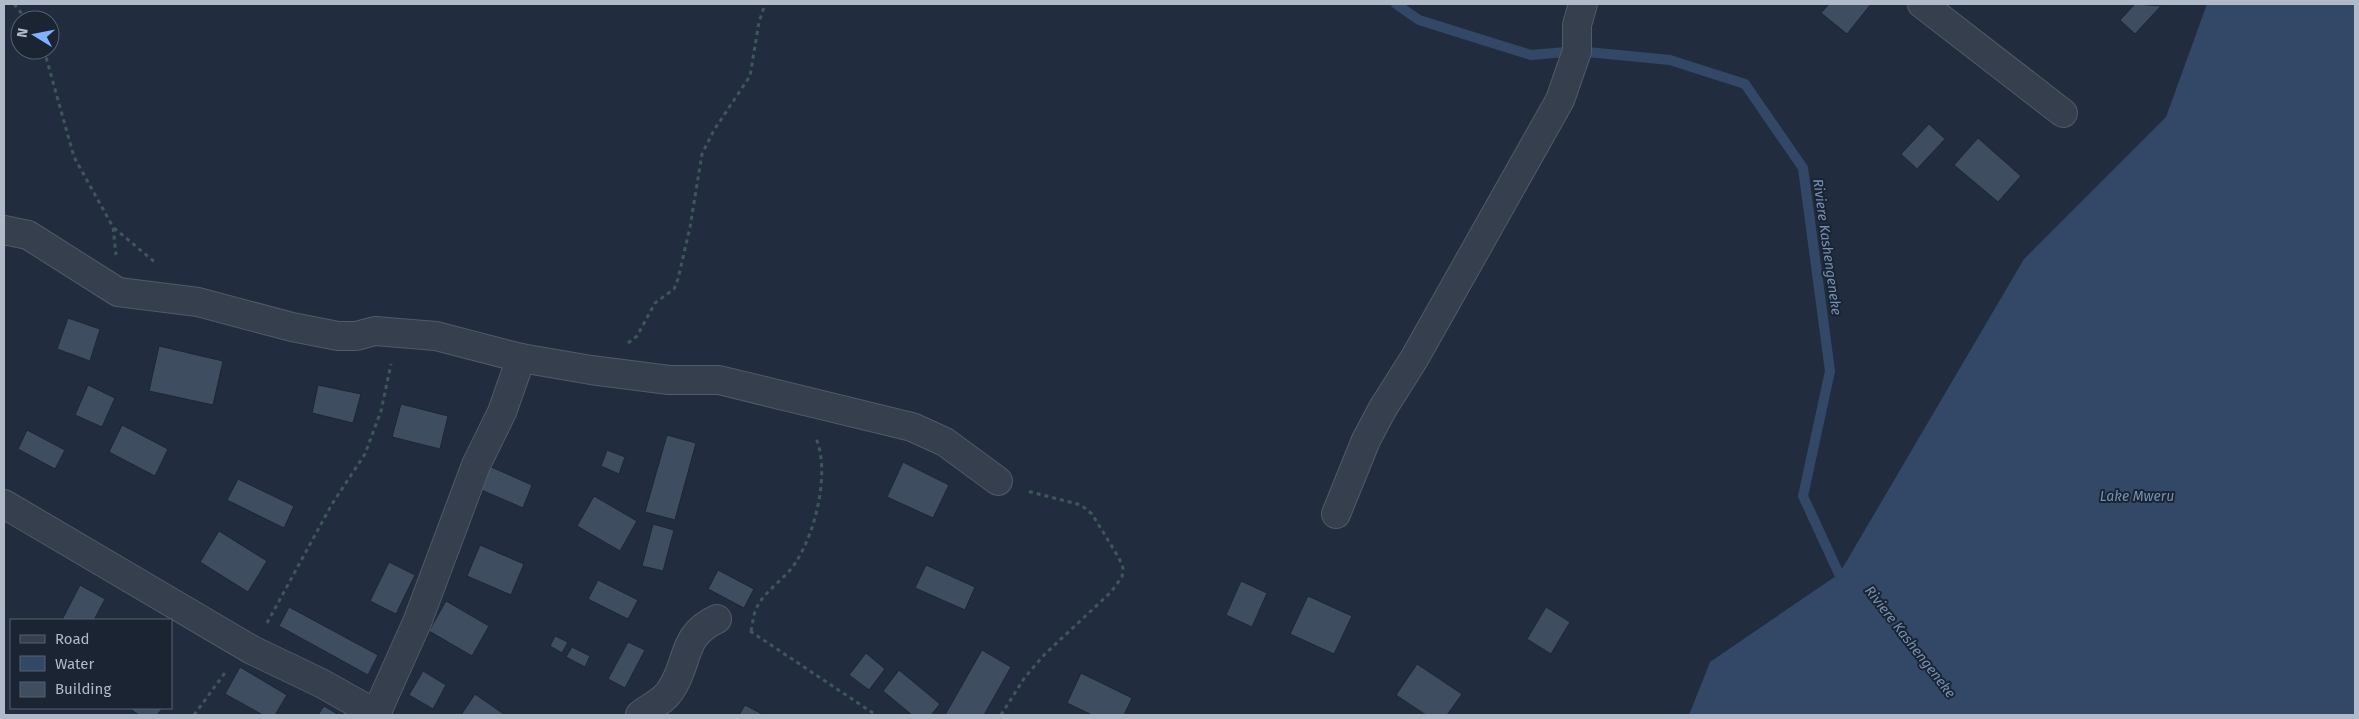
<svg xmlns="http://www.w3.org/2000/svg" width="2359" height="719" font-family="'Fira Sans',sans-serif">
  <rect width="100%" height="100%" fill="#212d3e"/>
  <polygon fill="#334866" points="2207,4 2355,4 2355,715 1689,715 1710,662 1839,574 2024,259 2166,117"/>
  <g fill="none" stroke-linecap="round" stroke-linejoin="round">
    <polyline stroke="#334866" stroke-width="10" points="1396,4 1419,20 1531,55 1577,51 1670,60 1745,84 1803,168 1830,371 1803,496 1839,574 1846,584"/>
  </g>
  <g fill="#3f4d60" stroke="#1c2634">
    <polygon points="1829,4 1871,4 1847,34 1821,13"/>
    <polygon points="2135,4 2161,6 2135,34 2120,20"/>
    <polygon points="1929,124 1945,139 1917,169 1901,154"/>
    <polygon points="1978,138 2021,176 1998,202 1954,165"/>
    <polygon points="68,318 100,329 90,361 57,349"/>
    <polygon points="159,346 223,361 213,405 149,391"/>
    <polygon points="88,385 115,398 102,427 75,415"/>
    <polygon points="318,385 361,394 353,423 312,413"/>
    <polygon points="401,404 448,416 440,449 392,437"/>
    <polygon points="122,425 168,449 155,476 109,452"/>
    <polygon points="27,430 65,450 55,469 18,449"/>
    <polygon points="667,435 696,443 675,520 645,512"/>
    <polygon points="607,450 625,457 619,474 601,466"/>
    <polygon points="903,462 949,485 933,518 887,497"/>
    <polygon points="489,466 532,485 523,508 479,489"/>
    <polygon points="238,479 294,506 284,528 227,500"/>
    <polygon points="594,496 637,521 620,551 577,526"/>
    <polygon points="653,524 674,530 663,571 642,566"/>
    <polygon points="219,531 267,561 248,592 200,562"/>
    <polygon points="480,545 524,564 511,595 467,576"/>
    <polygon points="389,562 415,575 396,614 370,601"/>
    <polygon points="926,565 975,587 965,610 915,588"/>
    <polygon points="718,570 754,589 744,608 708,589"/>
    <polygon points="598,580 638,600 628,619 588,599"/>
    <polygon points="1241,581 1267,593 1252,627 1226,615"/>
    <polygon points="80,585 105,599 94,620 62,620"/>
    <polygon points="1308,596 1352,616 1334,654 1290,634"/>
    <polygon points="446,601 489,626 472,656 429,631"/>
    <polygon points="289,607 378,655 368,675 279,626"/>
    <polygon points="1546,607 1570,622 1551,654 1527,639"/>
    <polygon points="555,636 568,642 562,653 550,646"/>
    <polygon points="628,642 645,650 625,688 608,679"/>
    <polygon points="572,647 590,656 585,667 566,657"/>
    <polygon points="982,650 1011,667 984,715 945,715"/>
    <polygon points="866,653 885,669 869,690 849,675"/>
    <polygon points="1417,664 1462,694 1447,715 1426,715 1396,695"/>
    <polygon points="240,667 287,695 275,715 263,715 225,694"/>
    <polygon points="899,670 940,704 931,715 912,715 883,691"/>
    <polygon points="423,671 446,685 433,709 409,695"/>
    <polygon points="1081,673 1132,698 1124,715 1092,715 1067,703"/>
    <polygon points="475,694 505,715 461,715"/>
    <polygon points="745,705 764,715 739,715"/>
    <polygon points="324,706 339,715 318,715"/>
    <polygon points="129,708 163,708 157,715 139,715"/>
  </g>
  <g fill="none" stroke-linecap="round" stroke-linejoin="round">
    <defs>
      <g id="minor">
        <polyline points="1922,4 2063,113"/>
        <polyline points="4,230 28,235 118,292 198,302 292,327 338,336 356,336 375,331 436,336 521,358 591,370 669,380 719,380 912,427 945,442 998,481"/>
        <polyline points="4,504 252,650 321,683 378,715"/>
        <polyline points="1336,514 1366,440 1383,408 1414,359 1560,100 1577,51 1577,25 1583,4"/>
        <polyline points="376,714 418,620 476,465 502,412 521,358"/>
        <path d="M640,715C649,707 663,702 670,691C690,663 680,636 717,619"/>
      </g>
    </defs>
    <use href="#minor" stroke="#505a68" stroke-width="30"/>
    <g stroke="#3e5759" stroke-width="3" stroke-dasharray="4 4" stroke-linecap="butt">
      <polyline points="14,4 27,20"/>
      <polyline points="44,50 74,157 113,227 116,255"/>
      <polyline points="114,228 157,264"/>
      <polyline points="628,343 637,336 655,303 674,289 678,279 690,227 702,154 714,130 750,76 759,22 765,4"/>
      <polyline points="267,623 332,504 365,454 381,411 391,364"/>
      <polyline points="750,631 876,715"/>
      <path d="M751,631C753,623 753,613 758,605C767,589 786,578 796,562C816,531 831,470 815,436"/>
      <polyline points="194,715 227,670"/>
      <polyline points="1001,715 1025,677 1045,654 1111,592 1122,577 1123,568 1119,558 1092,514 1081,505 1027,491"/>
    </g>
    <use href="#minor" stroke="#353f4d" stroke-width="28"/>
  </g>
  <g text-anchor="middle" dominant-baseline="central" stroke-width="4" stroke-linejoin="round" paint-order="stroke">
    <g font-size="14" font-style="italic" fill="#7590b3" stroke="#1a2432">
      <text transform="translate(1827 247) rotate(82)">Riviere Kashengeneke</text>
      <text x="2137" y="496">Lake Mweru</text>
      <text transform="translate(1910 642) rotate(52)">Riviere Kashengeneke</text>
    </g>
  </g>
  <rect width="2359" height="719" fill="none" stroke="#b0bac9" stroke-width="10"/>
  <rect x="10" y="619" width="162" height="90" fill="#1a2432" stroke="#56606e"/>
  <rect x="20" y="635" width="25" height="8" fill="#353f4d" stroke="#56606e"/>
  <text x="55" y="644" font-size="15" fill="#b0bac9">Road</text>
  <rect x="20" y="656" width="25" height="15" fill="#334866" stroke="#56606e"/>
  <text x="55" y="669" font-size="15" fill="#b0bac9">Water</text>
  <rect x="20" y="682" width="25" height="15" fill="#3f4d60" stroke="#56606e"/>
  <text x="55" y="694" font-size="15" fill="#b0bac9">Building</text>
  <g transform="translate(35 35) rotate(280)"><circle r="24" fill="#1a2432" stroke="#56606e"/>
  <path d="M0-4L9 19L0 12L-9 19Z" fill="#7fb2ff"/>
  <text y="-8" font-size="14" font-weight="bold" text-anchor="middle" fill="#b0bac9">N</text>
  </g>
</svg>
